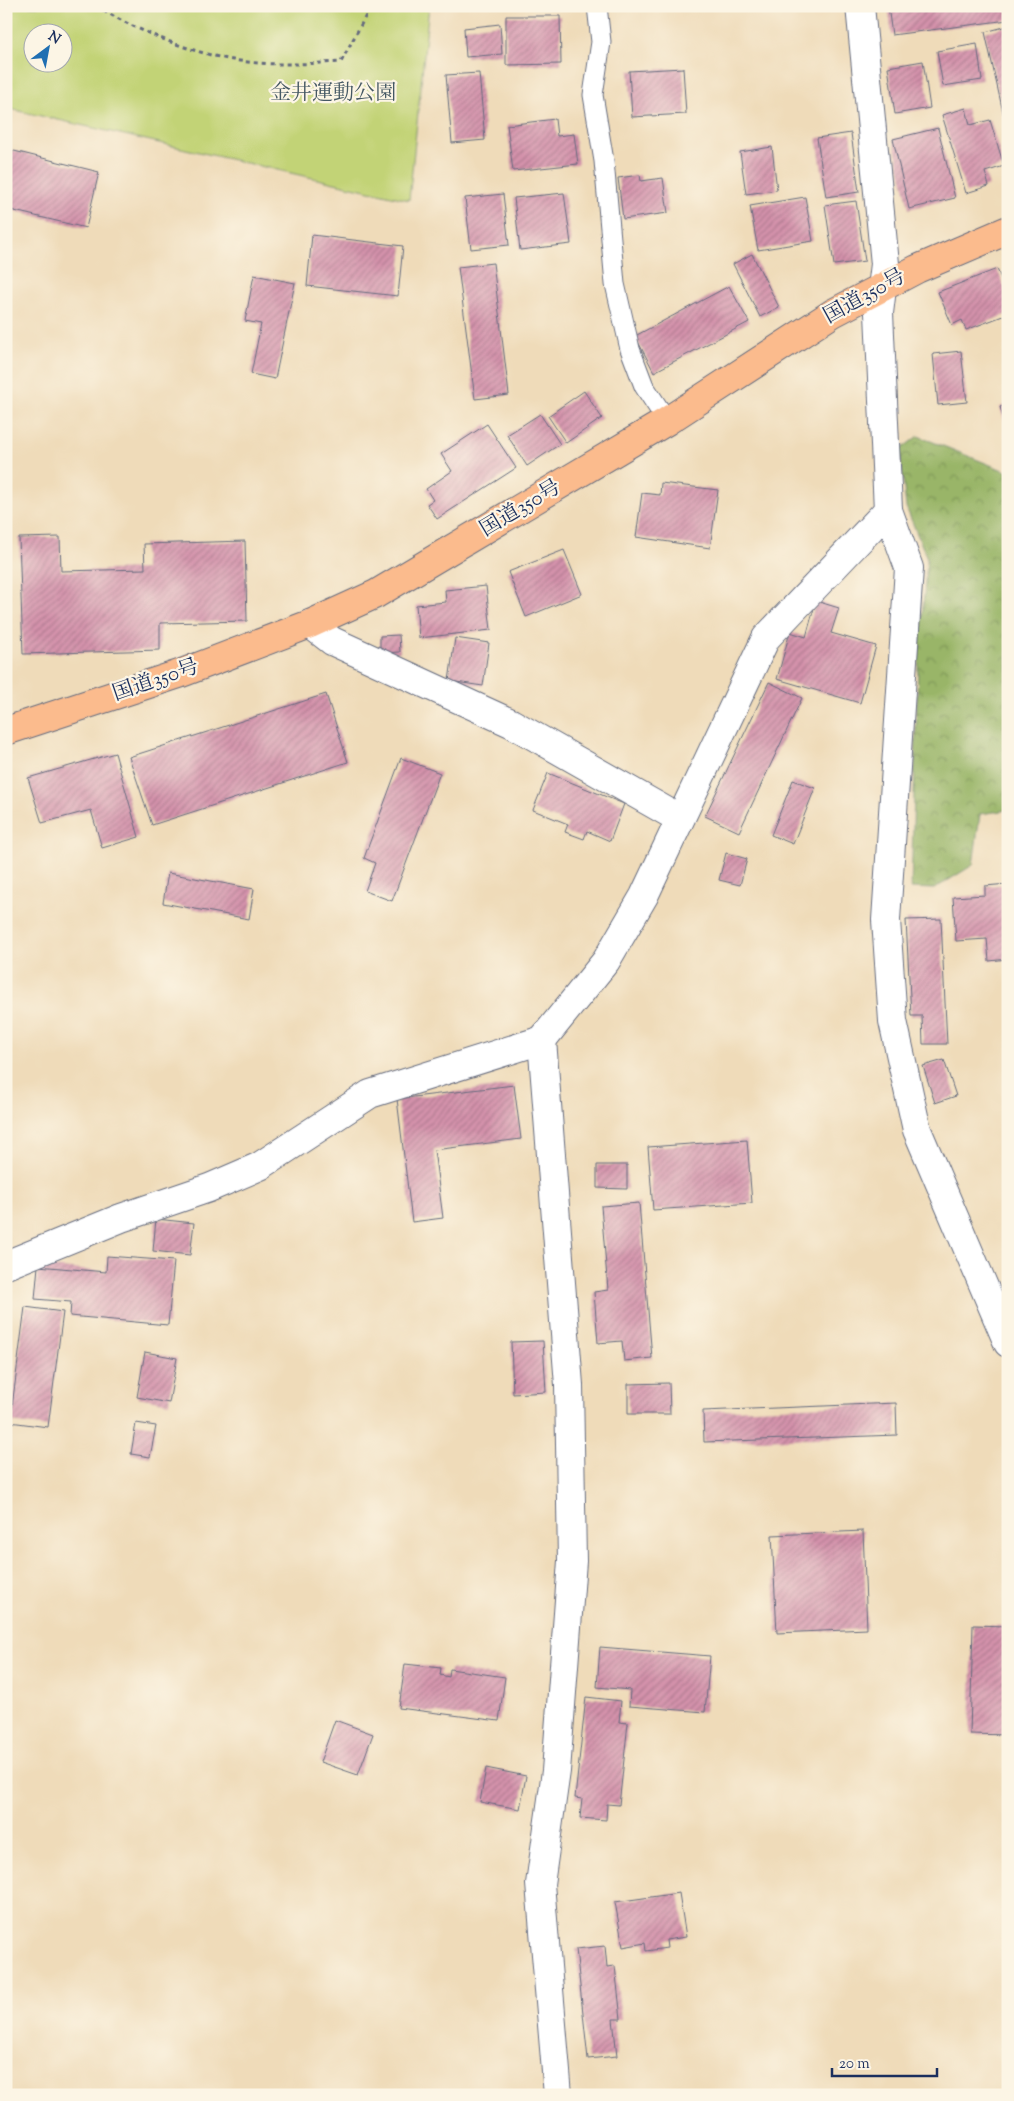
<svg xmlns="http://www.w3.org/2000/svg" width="1014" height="2101" font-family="'Sorts Mill Goudy','Noto Serif JP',serif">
  <defs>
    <pattern id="forest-crowns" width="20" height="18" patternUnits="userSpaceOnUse" patternTransform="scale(1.25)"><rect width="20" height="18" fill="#99b567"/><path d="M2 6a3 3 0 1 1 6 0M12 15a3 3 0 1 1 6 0" fill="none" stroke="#7c9458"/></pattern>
    <pattern id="building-hatch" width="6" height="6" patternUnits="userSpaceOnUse" patternTransform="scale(1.25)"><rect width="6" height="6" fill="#d492ab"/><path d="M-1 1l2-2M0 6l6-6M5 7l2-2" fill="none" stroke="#ab788e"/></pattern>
  </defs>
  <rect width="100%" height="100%" fill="#fcf5e5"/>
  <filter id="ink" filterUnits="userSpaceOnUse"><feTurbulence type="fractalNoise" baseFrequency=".02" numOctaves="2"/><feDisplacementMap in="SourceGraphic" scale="10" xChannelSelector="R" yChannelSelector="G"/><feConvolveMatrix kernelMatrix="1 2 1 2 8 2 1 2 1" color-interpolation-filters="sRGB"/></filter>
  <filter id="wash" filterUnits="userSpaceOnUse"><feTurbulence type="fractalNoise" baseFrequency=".0096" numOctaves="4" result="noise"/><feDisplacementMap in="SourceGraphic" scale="20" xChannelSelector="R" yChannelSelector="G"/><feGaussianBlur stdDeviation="1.12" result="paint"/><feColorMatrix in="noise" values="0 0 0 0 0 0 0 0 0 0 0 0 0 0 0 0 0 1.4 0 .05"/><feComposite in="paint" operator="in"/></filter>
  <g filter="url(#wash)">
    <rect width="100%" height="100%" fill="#efdbb9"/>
    <polygon fill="url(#forest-crowns)" stroke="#5a7262" points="918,436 1008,472 1008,810 980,814 973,865 934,889 911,888 918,668 927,558 906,507 900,450"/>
    <path fill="#c2d376" stroke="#6e816a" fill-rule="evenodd" d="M6,6H429L409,200L6,108ZM32,32H62V62H32Z"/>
    <g id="blocks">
      <g fill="url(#building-hatch)">
        <polygon points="888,6 1008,6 1008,20 892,35"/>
        <polygon points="506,16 560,16 561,64 506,65"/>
        <polygon points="500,24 502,54 466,57 464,28"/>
        <polygon points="1008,26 1008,129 1007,130 985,32"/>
        <polygon points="977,44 982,80 943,86 937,51"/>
        <polygon points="923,61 930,108 895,114 888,67"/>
        <polygon points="683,68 686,114 632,117 629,71"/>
        <polygon points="479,73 485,140 452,143 446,75"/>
        <polygon points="966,108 970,125 990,120 1004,166 985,172 989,186 966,193 942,115"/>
        <polygon points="555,119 557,136 574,134 578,164 513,171 507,125"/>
        <polygon points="938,128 955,198 909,209 893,139"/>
        <polygon points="851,133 859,192 826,197 817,138"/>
        <polygon points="772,147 777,190 746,194 740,152"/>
        <polygon points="6,149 99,172 86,228 6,209"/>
        <polygon points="640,175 641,181 663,178 668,213 623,219 618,178"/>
        <polygon points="564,193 571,244 520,250 514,198"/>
        <polygon points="503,194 509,245 471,249 465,198"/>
        <polygon points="805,197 813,241 758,250 750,206"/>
        <polygon points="856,201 865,261 834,265 825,205"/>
        <polygon points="312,235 403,246 398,296 307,286"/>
        <polygon points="752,254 779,307 760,317 733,264"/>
        <polygon points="493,263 509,395 475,399 458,267"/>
        <polygon points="997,269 1008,295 1008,314 966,330 962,320 952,325 938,292"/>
        <polygon points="254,275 295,283 275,379 251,374 261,324 245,321"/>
        <polygon points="729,286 749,322 654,372 635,336"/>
        <polygon points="961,351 967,402 938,405 933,354"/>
        <polygon points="584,391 602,418 566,443 548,416"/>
        <polygon points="1008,404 1008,430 1007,430 1000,407"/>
        <polygon points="540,414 560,444 527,466 507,435"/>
        <polygon points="487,424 516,468 437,519 427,504 433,500 426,489 452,471 441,454"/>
        <polygon points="661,483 718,490 710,548 636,537 642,493 660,495"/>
        <polygon points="60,537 61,571 145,569 144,544 245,541 247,621 160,623 160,650 23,654 19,538"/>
        <polygon points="564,550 582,594 526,617 508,572"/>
        <polygon points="486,586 491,630 419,638 416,605 446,602 445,590"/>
        <polygon points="816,601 839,608 831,633 876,646 860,703 777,679 790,632 806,637"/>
        <polygon points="399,635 400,652 380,653 380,636"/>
        <polygon points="455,638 489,643 483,686 449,681"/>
        <polygon points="769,682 802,698 739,832 705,816"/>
        <polygon points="326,694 348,762 152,825 129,757"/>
        <polygon points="115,753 139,837 102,848 91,810 42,823 28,778"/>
        <polygon points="401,758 440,773 392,901 365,891 375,863 364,858"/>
        <polygon points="548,773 624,804 610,841 587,831 584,839 565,832 568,824 533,810"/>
        <polygon points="793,780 815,788 793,844 771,835"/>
        <polygon points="726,853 747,859 740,885 719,880"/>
        <polygon points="168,873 254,889 249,919 163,903"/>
        <polygon points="1008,884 1008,959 989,961 987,939 956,941 953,897 985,895 985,886"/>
        <polygon points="941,919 947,1044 923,1044 922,1016 911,1016 906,920"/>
        <polygon points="944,1060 956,1096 935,1103 923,1066"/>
        <polygon points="514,1085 521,1139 434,1150 443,1218 412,1222 397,1099"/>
        <polygon points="747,1140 752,1203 653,1210 648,1147"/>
        <polygon points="597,1165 627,1165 627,1189 597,1188"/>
        <polygon points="639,1203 652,1358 624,1361 622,1341 598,1343 594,1292 608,1290 601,1206"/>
        <polygon points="156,1219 194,1223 190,1255 153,1251"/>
        <polygon points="107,1256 174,1261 168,1325 70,1316 71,1302 35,1299 38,1266 106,1272"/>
        <polygon points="25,1307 63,1312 48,1427 10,1422"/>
        <polygon points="543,1341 546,1392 513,1394 511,1342"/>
        <polygon points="145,1352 177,1358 169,1403 137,1397"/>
        <polygon points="669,1383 670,1414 628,1414 628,1384"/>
        <polygon points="896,1403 897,1435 704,1442 703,1411"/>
        <polygon points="136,1423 156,1426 150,1457 131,1454"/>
        <polygon points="863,1531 867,1629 777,1633 772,1535"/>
        <polygon points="973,1625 1008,1626 1008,1735 970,1734"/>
        <polygon points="600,1647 710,1656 705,1712 629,1706 630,1690 597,1687"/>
        <polygon points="405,1664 441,1668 440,1675 449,1677 450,1669 505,1677 499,1721 399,1708"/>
        <polygon points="586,1697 621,1701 619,1722 628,1723 619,1805 607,1804 606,1820 580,1818 582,1799 575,1798"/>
        <polygon points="335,1720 373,1734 358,1775 320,1762"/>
        <polygon points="486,1768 526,1776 520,1809 480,1802"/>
        <polygon points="679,1893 686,1937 666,1940 667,1948 646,1951 645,1943 623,1947 615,1902"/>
        <polygon points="605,1946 607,1967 615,1966 621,2019 613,2019 617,2056 588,2059 576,1949"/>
      </g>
    </g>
  </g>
  <g filter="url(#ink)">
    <use href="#blocks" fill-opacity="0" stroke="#656b7e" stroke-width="1"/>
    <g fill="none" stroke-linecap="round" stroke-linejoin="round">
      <defs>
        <polyline id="lane" points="597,6 601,42 593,95 604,161 615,284 630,349 644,386 667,421"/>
        <g id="street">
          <polyline points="860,6 885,264 879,313 888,510 909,568 886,920 893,1021 917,1130 1008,1343"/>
          <polyline points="310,624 332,641 511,723 680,819"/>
          <polyline points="542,1040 569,1385 572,1561 556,1771 540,1884 558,2095"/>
          <polyline points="6,1265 121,1218 209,1188 260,1166 370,1094 542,1040 606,961 644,896 766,638 888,510"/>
        </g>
        <polyline id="highway" points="6,731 179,674 310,624 376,594 667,421 833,313 917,269 1008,230"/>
      </defs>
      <use href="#lane" stroke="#656b7e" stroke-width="21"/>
      <use href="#street" stroke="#656b7e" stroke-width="30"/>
      <use href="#highway" stroke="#656b7e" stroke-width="30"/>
      <path stroke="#656b7e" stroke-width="3" stroke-dasharray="4 4" stroke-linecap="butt" d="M97,6C131,29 193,53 233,60C269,66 305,64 341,62L371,6"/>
      <use href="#lane" stroke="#fff" stroke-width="19"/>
      <use href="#street" stroke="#fff" stroke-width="28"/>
      <use href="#highway" stroke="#fbbb8d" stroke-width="28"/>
    </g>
  </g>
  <g text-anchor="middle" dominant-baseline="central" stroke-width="4.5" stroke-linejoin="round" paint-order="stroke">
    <g font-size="21" fill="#455864" stroke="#fcf5e5">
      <text x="333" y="94">金井運動公園</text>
    </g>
    <g font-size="21" fill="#1b2f5e" stroke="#fcf5e5">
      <text transform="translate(865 297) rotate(-29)">国道350号</text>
      <text transform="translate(521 509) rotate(-31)">国道350号</text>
      <text transform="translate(156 681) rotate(-19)">国道350号</text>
    </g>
  </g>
  <rect width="1014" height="2101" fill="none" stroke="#fcf5e5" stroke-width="25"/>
  <g transform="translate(48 48) rotate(32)"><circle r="24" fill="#fcf5e5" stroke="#a2a6af"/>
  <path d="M0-4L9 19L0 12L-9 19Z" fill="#1f6fb2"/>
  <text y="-8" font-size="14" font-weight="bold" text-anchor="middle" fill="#1b2f5e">N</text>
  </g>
  <path d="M832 2068v8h105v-8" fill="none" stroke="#1b2f5e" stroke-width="2.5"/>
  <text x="839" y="2068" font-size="15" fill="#1b2f5e" stroke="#fcf5e5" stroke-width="4" paint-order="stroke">20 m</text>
</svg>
